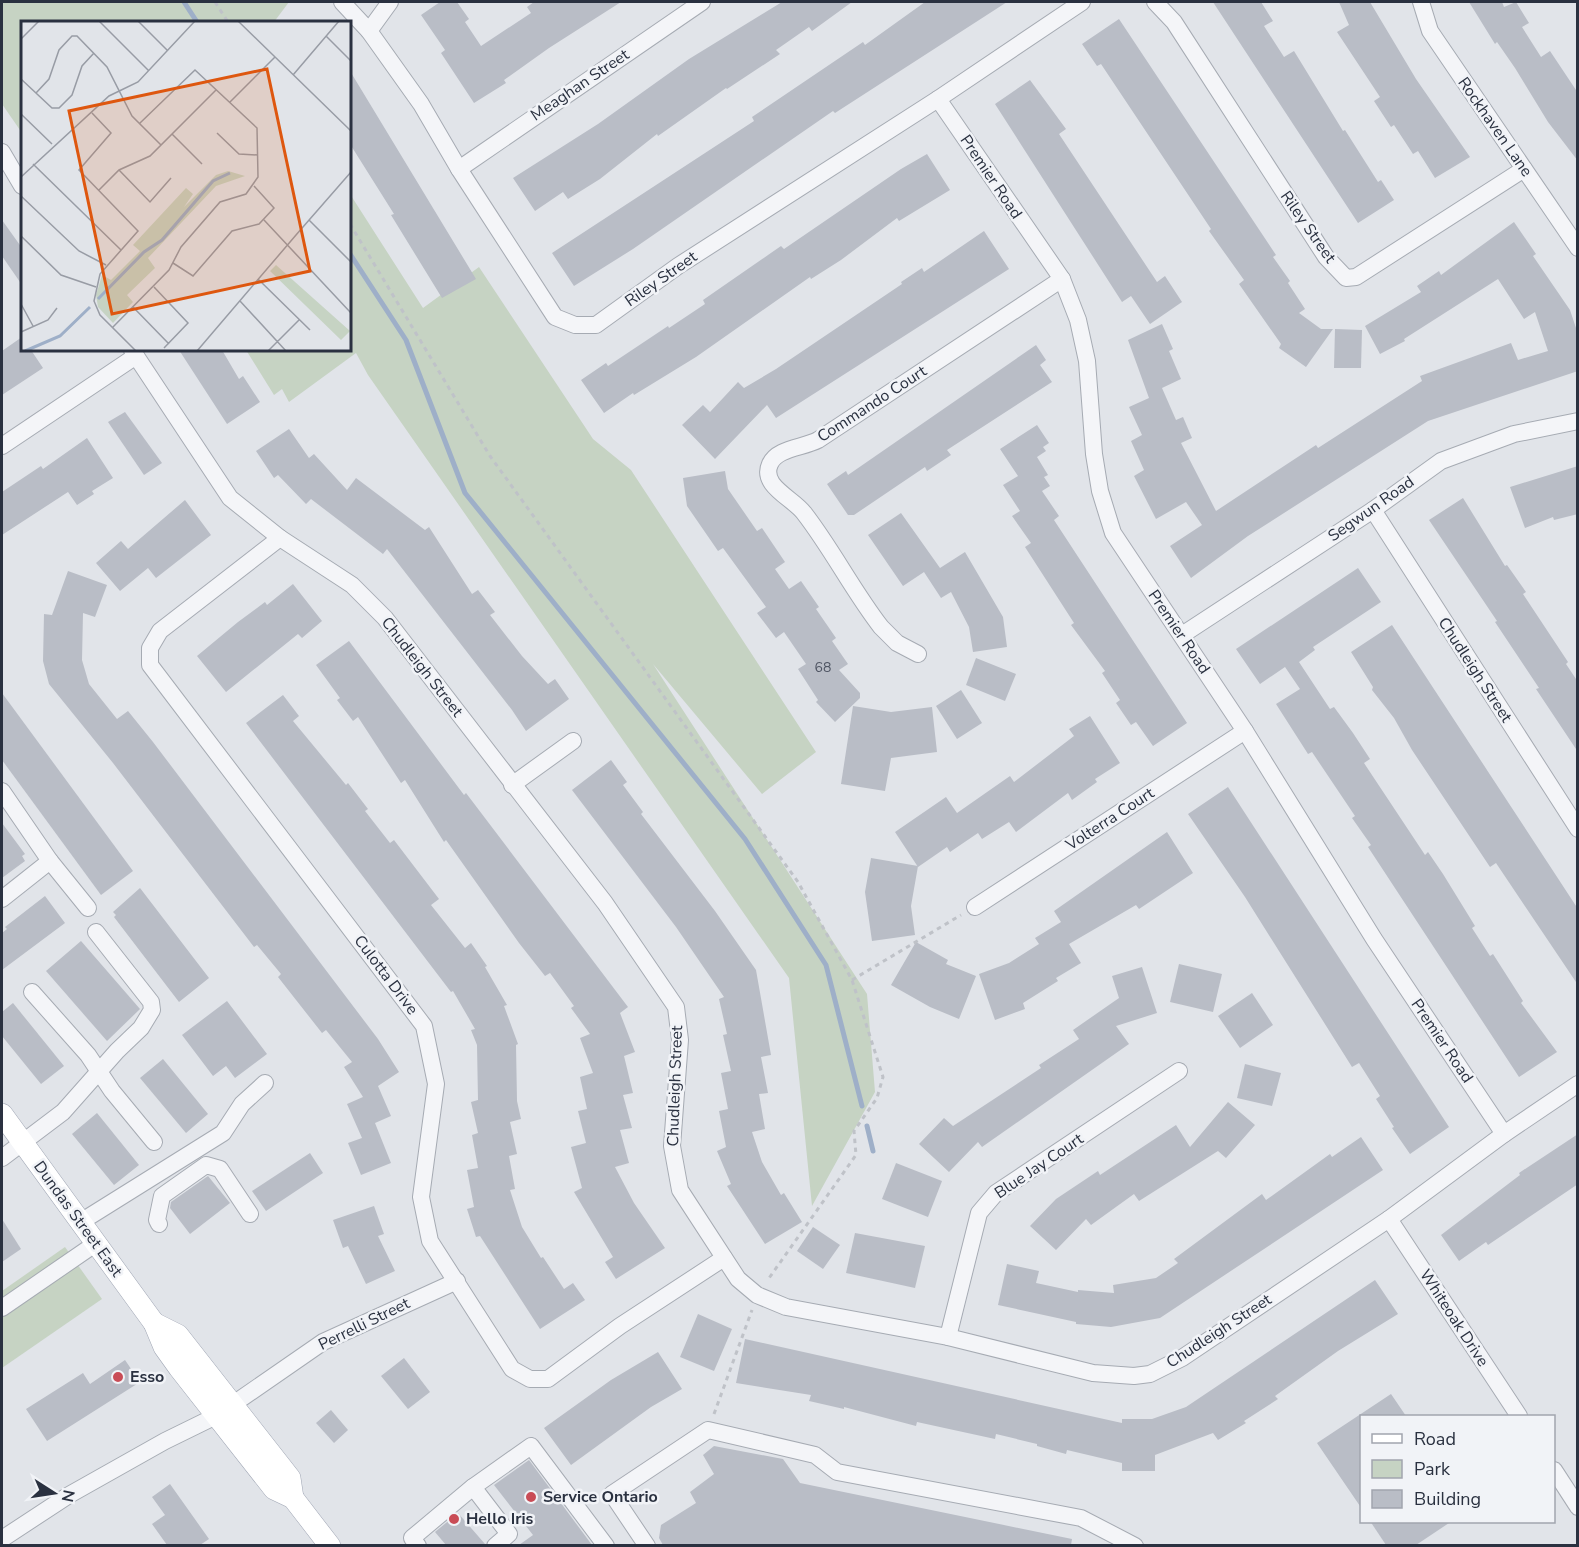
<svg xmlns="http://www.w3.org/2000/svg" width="1579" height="1547" font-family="'Nunito Sans',sans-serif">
  <rect width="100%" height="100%" fill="#e1e4e9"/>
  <g fill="#c6d3c3">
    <polygon points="2,2 289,2 274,22 22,22 22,133 2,104"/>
    <polygon points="350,194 423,308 479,267 593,439 631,470 816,752 762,794 653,664 867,994 875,1092 812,1206 789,978 368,375 356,353 289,402 282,389 274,395 246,350 350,350"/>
    <polygon points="65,1247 102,1299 2,1368 2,1291"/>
  </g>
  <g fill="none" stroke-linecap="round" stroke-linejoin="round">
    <g stroke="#9eafc8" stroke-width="5">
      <polyline points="184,2 197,22"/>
      <polyline points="350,254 406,340 465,493 745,839 826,965 862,1106"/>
      <polyline points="867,1126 873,1151"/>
    </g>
  </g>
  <g fill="#b9bdc6">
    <polygon points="440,2 457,2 469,19 465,22 481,46 531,13 527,7 534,2 621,2 549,48 504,80 506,83 474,103 441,53 445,50 421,15"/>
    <polygon points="782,2 852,2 812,31 809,27 776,50 780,54 727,89 726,88 658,136 657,134 600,179 568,199 563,192 535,211 513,178 598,124 689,59"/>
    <polygon points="925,2 1007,2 835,113 833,111 633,249 574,286 552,253 754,121 752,117 863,42 865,45"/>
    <polygon points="1213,2 1261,2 1273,21 1264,26 1284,57 1294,51 1343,131 1345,130 1378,182 1381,180 1394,200 1358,223"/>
    <polygon points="1339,2 1370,2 1416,79 1470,157 1435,178 1418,151 1413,154 1394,125 1391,127 1374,101 1380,97 1337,32 1349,25"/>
    <polygon points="1469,2 1502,2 1504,7 1516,2 1529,23 1522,27 1541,57 1550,51 1578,93 1578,161 1548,122 1515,68 1497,42 1495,44"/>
    <polygon points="1119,19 1276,255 1273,257 1290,281 1288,283 1305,309 1299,313 1321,329 1333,329 1306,367 1279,348 1281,344 1239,284 1244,280 1209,231 1211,229 1101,64 1097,66 1082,44"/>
    <polygon points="350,71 476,279 442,298 391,215 394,214 350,144"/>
    <polygon points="1030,80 1066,129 1059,134 1157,282 1165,276 1182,302 1150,324 1131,296 1122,302 995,104"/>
    <polygon points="927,154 950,190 899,221 897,218 841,260 811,279 810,277 696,357 634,395 633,393 604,413 581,380 606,363 608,366 668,326 669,328 705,304 703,300 781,246 784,249 901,169"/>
    <polygon points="2,220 22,248 22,285 2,256"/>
    <polygon points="1514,222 1536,254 1533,256 1570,310 1578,334 1578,371 1428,421 1248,536 1191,578 1170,546 1202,525 1186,502 1156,519 1134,476 1144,470 1131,441 1142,435 1129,407 1149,398 1128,340 1162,324 1173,349 1169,351 1181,379 1162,388 1176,420 1183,417 1192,438 1181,443 1216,511 1316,445 1318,448 1422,381 1420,376 1511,343 1518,360 1548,351 1535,312 1524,319 1498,279 1404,339 1405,341 1380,354 1365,326 1421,292 1417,286 1439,271 1441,275"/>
    <polygon points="984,231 1009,269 776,418 767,405 715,459 682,425 703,405 710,412 738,382 744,388 776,369 902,284 901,282 922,268 924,272"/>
    <polygon points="1335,329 1362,330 1361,368 1334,368"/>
    <polygon points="22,337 22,350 31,350 43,368 2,395 2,351"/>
    <polygon points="1036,345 1046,360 1040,365 1052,382 947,450 951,455 927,471 925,467 854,515 848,515 827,484 846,471 848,475"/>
    <polygon points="179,350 222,350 239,379 243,376 260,402 227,424"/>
    <polygon points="125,412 162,463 144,475 108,422"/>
    <polygon points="1037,425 1049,443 1043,447 1046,451 1037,457 1048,475 1044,477 1050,486 1042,491 1059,516 1054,520 1187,723 1153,746 1136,722 1131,725 1116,703 1120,700 1102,673 1105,671 1071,625 1074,623 1025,547 1031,543 1012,516 1020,511 1003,485 1018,476 1000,449"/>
    <polygon points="289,429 309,458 314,454 347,490 356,478 425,530 429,527 472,594 478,590 495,612 490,615 522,656 548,684 555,679 569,699 526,731 512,710 387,549 383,554 311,499 306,504 278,475 274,478 256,451"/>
    <polygon points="87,438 113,478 92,491 94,494 77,505 68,492 2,535 2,492 41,466 43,469"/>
    <polygon points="1578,466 1578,514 1554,520 1553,517 1525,528 1510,487"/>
    <polygon points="725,471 728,489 757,531 762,528 785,562 775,569 789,589 801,581 819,607 816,609 836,638 832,641 848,664 839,670 860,693 860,698 835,722 816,702 818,700 798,669 806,664 784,632 776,638 757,613 766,607 723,548 718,551 687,506 683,478"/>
    <polygon points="1463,498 1505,566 1507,565 1526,592 1523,594 1568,662 1566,664 1578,682 1578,752 1536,689 1539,688 1495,622 1497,621 1429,520"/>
    <polygon points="185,500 211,535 156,578 148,568 120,591 96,563 121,541 128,549"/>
    <polygon points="901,513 940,568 965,552 1003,617 1007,647 973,652 969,627 951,592 941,598 924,572 903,586 868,535"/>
    <polygon points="1358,568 1381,602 1313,647 1315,650 1299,662 1330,709 1334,707 1353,733 1370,759 1364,763 1425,855 1428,852 1443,874 1475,926 1472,928 1490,956 1493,954 1523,1001 1521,1003 1557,1052 1519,1077 1368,847 1371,845 1352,818 1355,816 1312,752 1308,754 1276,704 1300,689 1285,667 1260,684 1236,649"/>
    <polygon points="68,571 107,585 95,617 83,613 82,660 89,684 117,719 128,711 153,742 378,1039 399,1072 378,1086 391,1116 375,1123 391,1163 361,1175 348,1143 362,1138 347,1104 363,1097 344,1067 352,1062 326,1030 322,1033 278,977 281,974 257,945 254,947 113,763 49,684 43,661 44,614 52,615"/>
    <polygon points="293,584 322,621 302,638 298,634 226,692 197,656 238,622 265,602 267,605"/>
    <polygon points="1392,625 1578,909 1578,985 1496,863 1490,867 1412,750 1394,718 1372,690 1373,687 1351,652"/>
    <polygon points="349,641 464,795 466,793 628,1007 620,1013 635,1052 624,1056 633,1093 623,1095 632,1128 620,1130 629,1163 615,1167 634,1203 665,1248 616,1279 605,1262 613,1257 574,1192 582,1188 571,1147 586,1143 578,1111 587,1109 580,1077 593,1073 580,1038 590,1034 571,1008 574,1006 550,973 545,976 519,943 446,840 444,842 405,780 401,783 358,717 353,721 337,700 340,698 316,665"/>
    <polygon points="976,658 1016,674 1005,701 966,685"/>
    <polygon points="961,690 982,723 957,739 936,706"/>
    <polygon points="2,693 133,871 101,895 2,760"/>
    <polygon points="283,695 299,716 293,721 346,785 348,783 368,809 365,811 390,843 394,840 439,899 431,905 465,948 471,943 487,966 485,967 507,1005 504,1006 518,1044 516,1045 517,1101 521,1119 510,1122 517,1154 509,1156 515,1189 510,1190 522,1227 541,1258 543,1257 564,1289 573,1283 585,1300 540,1329 480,1236 476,1237 467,1209 474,1207 467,1170 478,1168 472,1135 478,1133 471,1102 478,1100 477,1045 471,1030 475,1029 453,991 451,992 246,723"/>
    <polygon points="853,706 891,712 932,707 937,752 891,758 885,791 841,784"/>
    <polygon points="1090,716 1120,763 1095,779 1097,782 1072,800 1068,793 1016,832 1009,822 982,839 978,833 950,852 947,847 918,867 895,832 946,797 957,813 1010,776 1014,782 1074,736 1069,729"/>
    <polygon points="611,760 627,782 623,785 643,812 641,814 715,911 756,970 771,1055 761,1057 768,1093 759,1094 765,1129 752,1132 762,1162 781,1195 784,1193 802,1222 765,1244 727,1186 731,1184 717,1151 726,1147 719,1111 728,1109 721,1073 731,1071 723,1035 727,1034 719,999 724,997 676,927 572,790"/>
    <polygon points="1228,787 1449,1127 1410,1154 1392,1128 1394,1127 1376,1099 1380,1096 1359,1063 1352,1067 1245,897 1188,814"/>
    <polygon points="2,823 25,854 22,856 25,861 2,878"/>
    <polygon points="1167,832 1193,873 1139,909 1136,905 1069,944 1081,963 1056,978 1058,981 1023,1003 1025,1009 995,1020 979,974 1009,963 1039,944 1035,938 1061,922 1054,911"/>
    <polygon points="871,858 918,866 911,906 915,935 872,941 865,892"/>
    <polygon points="140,888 209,978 179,1002 114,917 116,915 113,912"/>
    <polygon points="45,896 65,923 2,970 2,933 7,929 5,927"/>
    <polygon points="81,941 140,1009 107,1041 46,971"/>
    <polygon points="916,942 948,960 946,964 976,976 959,1019 930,1007 891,985"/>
    <polygon points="1179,964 1222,974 1213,1012 1170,1002"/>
    <polygon points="1142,967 1157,1013 1116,1026 1129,1044 982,1147 978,1142 949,1172 919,1144 944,1118 953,1126 1041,1068 1039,1065 1079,1039 1073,1030 1119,998 1112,976"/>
    <polygon points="1252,993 1273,1025 1240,1048 1218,1016"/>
    <polygon points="227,1001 267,1054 235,1078 226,1066 213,1076 182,1035"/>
    <polygon points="13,1003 64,1066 41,1084 2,1036 2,1012"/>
    <polygon points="163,1059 208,1114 186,1133 140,1078"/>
    <polygon points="1245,1064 1281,1073 1272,1106 1237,1098"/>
    <polygon points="1228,1102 1255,1125 1226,1158 1218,1151 1139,1201 1134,1194 1091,1225 1086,1219 1056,1250 1030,1226 1056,1199 1098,1171 1100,1175 1176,1125 1190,1147"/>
    <polygon points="97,1113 139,1165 114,1185 72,1134"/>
    <polygon points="1578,1134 1578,1184 1488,1245 1486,1242 1459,1261 1441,1235 1520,1175 1519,1173"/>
    <polygon points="1361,1137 1383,1170 1160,1318 1111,1327 1076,1324 1076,1322 998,1305 1007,1264 1039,1271 1036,1283 1078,1292 1078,1290 1114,1293 1113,1285 1156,1278 1178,1263 1174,1259 1262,1194 1266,1200 1330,1154 1332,1157"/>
    <polygon points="310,1153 323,1173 266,1211 252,1191"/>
    <polygon points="896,1163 942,1181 928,1217 882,1199"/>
    <polygon points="208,1176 230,1203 190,1234 170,1208 171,1202"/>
    <polygon points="374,1206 384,1234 378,1236 395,1271 366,1284 348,1246 343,1248 333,1220"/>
    <polygon points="2,1219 21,1249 2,1262"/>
    <polygon points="813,1227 840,1245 823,1269 797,1251"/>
    <polygon points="855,1233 925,1246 915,1288 846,1273"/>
    <polygon points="1375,1280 1398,1314 1338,1351 1275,1396 1278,1399 1244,1421 1246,1423 1218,1440 1213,1433 1155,1455 1155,1471 1122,1471 1122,1463 1067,1450 1066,1454 1037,1446 1037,1444 996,1434 995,1439 917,1422 916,1426 844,1407 844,1409 809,1401 811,1395 736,1383 745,1339 1122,1423 1122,1419 1152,1419 1186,1407"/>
    <polygon points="698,1314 732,1329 714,1371 680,1357"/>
    <polygon points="658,1352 682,1389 651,1407 571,1465 544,1428 611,1380"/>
    <polygon points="404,1358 430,1392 408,1409 381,1376"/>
    <polygon points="125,1360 140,1382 47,1441 26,1409 83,1373 90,1384"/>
    <polygon points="1391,1394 1406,1416 1362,1416 1362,1509 1317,1443"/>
    <polygon points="331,1410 348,1430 334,1443 316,1423"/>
    <polygon points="714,1446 783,1459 800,1483 1072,1539 1071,1545 663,1545 659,1538 661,1525 696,1503 690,1492 714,1474 703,1455"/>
    <polygon points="529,1460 592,1545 519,1545 533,1535 494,1485"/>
    <polygon points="170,1484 209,1539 200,1545 167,1545 152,1524 165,1515 152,1497"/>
    <polygon points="458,1513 485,1544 485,1545 446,1545 435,1532"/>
    <polygon points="1370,1521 1452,1521 1416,1545 1386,1545"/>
  </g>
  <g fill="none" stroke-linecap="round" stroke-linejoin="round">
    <defs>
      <g id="minor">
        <polyline points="342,2 369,31 421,104 459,169 555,317 575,325 596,325 678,266 938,99 1082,2"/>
        <polyline points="1155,2 1174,22 1326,257 1346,278 1356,277 1524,169"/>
        <polyline points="1421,2 1430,31 1578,248"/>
        <polyline points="369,31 390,2"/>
        <polyline points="938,99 1062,279 1078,320 1087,361 1094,454 1100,491 1113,533 1245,731 1374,939 1504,1134"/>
        <polyline points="2,152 22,186"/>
        <polyline points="459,169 702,2"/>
        <polyline points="132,350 230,498 280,538 352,585 385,618 605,903 676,1007 680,1040 672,1146 680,1190 738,1279 757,1295 786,1307 948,1337 1093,1373 1134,1376 1150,1374 1182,1358 1389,1219 1504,1134 1578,1084"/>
        <polyline points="2,446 136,356"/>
        <polyline points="1373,510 1578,829"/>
        <polyline points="280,538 160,631 150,648 150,665 424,1026 436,1084 421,1197 430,1241 512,1369 530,1379 548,1379 620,1326 724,1258"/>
        <polyline points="1182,635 1373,510 1441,461 1514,434 1578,421"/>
        <path d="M918,654L897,643L881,627C853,591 832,549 804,513C793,498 760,486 770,464C777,448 803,448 818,440L1062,279"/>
        <polyline points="512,785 573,741"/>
        <polyline points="2,791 50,861 2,899"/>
        <polyline points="50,861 88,908"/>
        <polyline points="975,907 1245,731"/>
        <polyline points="32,992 88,1055 112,1091 154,1142"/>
        <polyline points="2,1158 63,1112 117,1051 141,1028 152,1010 151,1002 96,932"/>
        <polyline points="1389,1219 1519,1416"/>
        <polyline points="79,1223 223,1133 242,1104 265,1083"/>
        <polyline points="159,1224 157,1220 162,1196 206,1165 220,1169 250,1214"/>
        <polyline points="2,1308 95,1244"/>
        <polyline points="948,1337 979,1213 996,1193 1179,1071"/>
        <polyline points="1554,1470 1578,1507"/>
        <polyline points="473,1487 531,1446 606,1546"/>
        <polyline points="2,1539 69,1495 165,1441 216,1416 323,1342 457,1281"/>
        <polyline points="418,1546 412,1538 473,1487 509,1534 495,1546"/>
        <polyline points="647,1546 612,1494 708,1430 815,1455 837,1472 1081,1518 1135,1546"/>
      </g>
      <g id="major">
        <polyline points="2,1114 154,1323 164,1347 179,1368 274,1489 293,1498 330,1546"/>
        <polyline points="154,1323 178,1335 290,1478 293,1498"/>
      </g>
    </defs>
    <use href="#minor" stroke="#a6abb3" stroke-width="18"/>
    <use href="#major" stroke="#a1a7b5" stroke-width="22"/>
    <g stroke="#bfc2c8" stroke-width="3" stroke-dasharray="4.5 4.5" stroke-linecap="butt">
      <polyline points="215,2 228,22"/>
      <polyline points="350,224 490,456 798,882 852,980 883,1077 877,1098 854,1131 856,1155 767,1281"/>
      <polyline points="852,980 961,915"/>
      <polyline points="714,1414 752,1310"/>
    </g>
    <use href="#minor" stroke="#f4f5f8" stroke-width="16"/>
    <use href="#major" stroke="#fff" stroke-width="21"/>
  </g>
  <g fill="#c94c56" stroke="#f1f3f7" stroke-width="2">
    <circle cx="118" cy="1377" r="6"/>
    <circle cx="531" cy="1497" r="6"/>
    <circle cx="454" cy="1519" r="6"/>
  </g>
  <g text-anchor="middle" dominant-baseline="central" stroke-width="5" stroke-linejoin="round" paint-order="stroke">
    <g font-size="14" fill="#4e5462">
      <text x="823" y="667">68</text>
    </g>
    <g font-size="16" fill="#2a3140" stroke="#f1f3f7">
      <text transform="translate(580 85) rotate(-34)">Meaghan Street</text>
      <text transform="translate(1495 127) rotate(55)">Rockhaven Lane</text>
      <text transform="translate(991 177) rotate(56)">Premier Road</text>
      <text transform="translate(1308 227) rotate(55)">Riley Street</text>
      <text transform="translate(661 279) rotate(-35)">Riley Street</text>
      <text transform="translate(872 404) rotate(-33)">Commando Court</text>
      <text transform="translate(1371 509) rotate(-35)">Segwun Road</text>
      <text transform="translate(1179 632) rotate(56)">Premier Road</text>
      <text transform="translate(422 667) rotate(52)">Chudleigh Street</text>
      <text transform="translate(1475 670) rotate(57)">Chudleigh Street</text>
      <text transform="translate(1110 819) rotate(-33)">Volterra Court</text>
      <text transform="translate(386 975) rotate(53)">Culotta Drive</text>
      <text transform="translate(1442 1041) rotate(56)">Premier Road</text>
      <text transform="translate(675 1086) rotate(-88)">Chudleigh Street</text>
      <text transform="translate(1039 1166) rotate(-34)">Blue Jay Court</text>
      <text transform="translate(78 1219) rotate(54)">Dundas Street East</text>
      <text transform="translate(1454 1318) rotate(57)">Whiteoak Drive</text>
      <text transform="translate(364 1324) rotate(-26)">Perrelli Street</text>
      <text transform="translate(1219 1331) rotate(-33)">Chudleigh Street</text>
    </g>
    <g font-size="16" font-weight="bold" fill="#2a3140" stroke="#f1f3f7" text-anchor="start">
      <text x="130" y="1377">Esso</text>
      <text x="543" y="1497">Service Ontario</text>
      <text x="466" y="1519">Hello Iris</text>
    </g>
  </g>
  <g transform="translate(21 21)">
    <rect width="330" height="330" fill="#e1e4e9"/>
    <path d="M207,150L224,155L195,165L127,237L134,247L106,274L112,281L92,302L77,286L75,274L81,254L90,259L119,230L112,224L165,167L172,173L163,186L195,154ZM255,244L329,310L320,319L249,250Z" fill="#c6d3c3"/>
    <path fill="none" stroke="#9eafc8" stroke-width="3" d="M77,278L123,231L141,219L192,160L209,152M4,330L39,315L69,286"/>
    <path fill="none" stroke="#989ca5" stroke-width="1.5" d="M78,0L128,50M117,0L147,30M217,0L330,110M305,15L330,40M0,18L18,0M272,54L318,0M0,58L31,87H38L51,74L61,45L73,32M15,72L28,58L38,29L51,15H56L86,46L111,95L140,124M209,81L254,36M71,92L90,112L58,149L117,210L79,253L73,280L79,294L115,330M0,93L31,123M196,112L218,133L237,134M151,113L181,143M12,143L100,229M98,149L129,181L150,157M0,156L88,75L117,61L174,0M78,169L98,149L129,135L195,69M0,175L58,230L85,244M243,199L330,292M288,199L330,241M275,214L330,151M0,215L40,254L75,266M152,242L172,255L211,210L238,203L253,187L233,165M237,258L289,309M133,266L167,302L143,327M219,280L265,330M0,283L12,305M112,286L148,323M92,306L148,249L160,226L199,181L225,173L237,156L236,107L174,49L119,102M0,311L27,299L36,287M176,330L275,214M247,330L278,299"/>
    <path fill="#de570f" fill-opacity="0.15" stroke="#de570f" stroke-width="3" d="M246,48L289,250L91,293L48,90Z"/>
    <rect width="330" height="330" fill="none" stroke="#2a3140" stroke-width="3"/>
  </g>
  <rect width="1579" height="1547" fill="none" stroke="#2a3140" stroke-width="6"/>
  <rect x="1360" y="1415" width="195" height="108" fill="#f1f3f7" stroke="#a1a5ae" stroke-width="1.5"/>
  <rect x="1372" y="1434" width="30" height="9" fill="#ffffff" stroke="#a1a5ae" stroke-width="1.5"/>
  <text x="1414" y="1445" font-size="18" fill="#2a3140">Road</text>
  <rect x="1372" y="1460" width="30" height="18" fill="#c6d3c3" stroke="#a1a5ae" stroke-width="1.5"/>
  <text x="1414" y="1475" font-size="18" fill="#2a3140">Park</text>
  <rect x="1372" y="1490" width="30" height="18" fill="#b9bdc6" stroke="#a1a5ae" stroke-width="1.5"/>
  <text x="1414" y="1505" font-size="18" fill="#2a3140">Building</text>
  <g transform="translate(54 1493) rotate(102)" stroke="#f1f3f7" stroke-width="4.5" paint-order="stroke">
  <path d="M0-4.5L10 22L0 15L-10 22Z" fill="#2a3140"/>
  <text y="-9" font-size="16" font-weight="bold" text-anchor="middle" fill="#2a3140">N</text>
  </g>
</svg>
